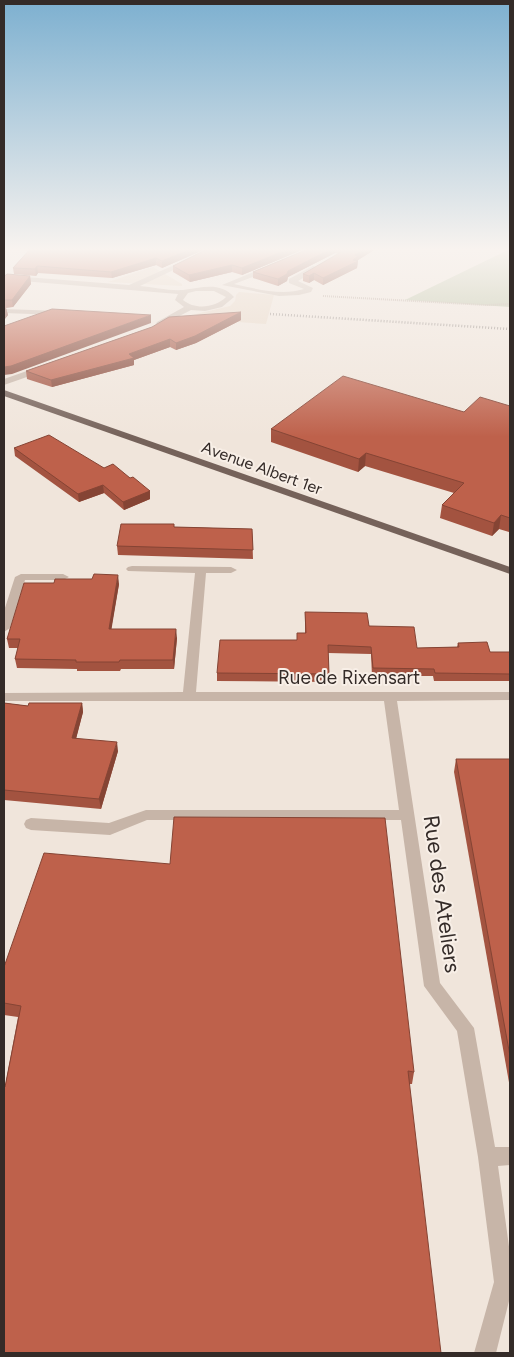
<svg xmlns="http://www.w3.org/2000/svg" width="514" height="1357" font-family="Figtree,sans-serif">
  <rect width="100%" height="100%" fill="#f0e5db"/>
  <polygon fill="#b4be9c" points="510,249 510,307 405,300"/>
  <g fill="#e7d5c3">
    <polygon points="153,267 182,284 182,286 108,282"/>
    <polygon points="239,292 274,295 266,324 179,318 230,306 235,301 236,295"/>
  </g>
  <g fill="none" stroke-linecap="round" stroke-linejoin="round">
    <polyline stroke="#b39f92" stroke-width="2" stroke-dasharray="1 1" stroke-linecap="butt" points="323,296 486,305 510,304"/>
    <g fill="#c7b5a8" fill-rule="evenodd">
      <polygon points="6,247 13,247 4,254 4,249"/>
      <path d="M188,259L192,261L190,262L140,286C153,287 169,291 183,290C201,288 220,281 234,297L222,307L205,311L191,310L160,326L156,324L157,322L184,307L175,300L178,294L10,280L4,278V273L12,276L129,285ZM196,291H214L226,297C215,308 195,310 183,300L188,293Z"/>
      <path d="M268,266H271V270L234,284C257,289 282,296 304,289L289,283V279L313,266L320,268L298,281L313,288L311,292L299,295L279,296L222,285Z"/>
      <polygon points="4,309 59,311 63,313 59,315 4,313"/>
      <polygon points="41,366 44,367 44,371 4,385 4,379"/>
      <polygon points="132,566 231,567 237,570 231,573 206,573 196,692 510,692 510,700 397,701 440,983 474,1028 495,1147 510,1147 510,1165 498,1166 510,1254 510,1297 496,1353 474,1353 494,1282 478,1157 457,1031 424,986 401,820 147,820 110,835 31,830 26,828 24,824 26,820 31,818 109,823 146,810 399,810 384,701 4,701 4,693 183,692 195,573 128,571 126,569 128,567"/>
      <polygon points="21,574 63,574 69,577 63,580 25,580 10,628 4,632 4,611 15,577"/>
    </g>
    <polygon fill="#75625a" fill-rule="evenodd" points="4,390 510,567 510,574 4,396"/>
    <polyline stroke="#342b28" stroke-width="2.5" stroke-dasharray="0.5 2.5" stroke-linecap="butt" points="270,314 510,329"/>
  </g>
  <g fill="#a35340">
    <polygon points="32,247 309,247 242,275 232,272 190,282 173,272 173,266 208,248 162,268 156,265 112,278 38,273 36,276 14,274 13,268"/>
    <polygon points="313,247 379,247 358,260 357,268 323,285 314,280 309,283 303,281 303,274 339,254 335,253 288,277 287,281 278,286 253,278 253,272"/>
    <polygon points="30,276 31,284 13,307 6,308 8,315 4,320 4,277"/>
    <polygon points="241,320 196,343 176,350 170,347 134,360 134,365 52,387 27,379 26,371 152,327"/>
    <polygon points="510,406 510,530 509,532 499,529 492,536 440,518 442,505 454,493 365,466 358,472 271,442 271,429 464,412"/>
    <polygon points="14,448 104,468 130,478 150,491 150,499 124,510 104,493 79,502 15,456"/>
    <polygon points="174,527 252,529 253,559 118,555 117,546"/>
    <polygon points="119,584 111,629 177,638 174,669 121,669 120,671 77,671 77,669 17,668 15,659 18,648 9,648 7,639"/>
    <polygon points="305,612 369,626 417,648 457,647 458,643 490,652 510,652 510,681 434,681 433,676 372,676 371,654 328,653 329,674 329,682 217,681 217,673 297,640 297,633 305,633"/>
    <polygon points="4,703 28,706 82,703 83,712 76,738 118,751 101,809 4,800"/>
    <polygon points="456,759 510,759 510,1088 454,772"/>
    <polygon points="4,967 414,1072 412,1084 5,1087 18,1017 4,1015"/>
  </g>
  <g fill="#854434">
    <polygon points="196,247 208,247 208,248 162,268 162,261"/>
    <polygon points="294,247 309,247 242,275 242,268"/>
    <polygon points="335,247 335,253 288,277 287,281 278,286 278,279 288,271"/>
    <polygon points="369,247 379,247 358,260 357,268 323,285 323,278 353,260 355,255"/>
    <polygon points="156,258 156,265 112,278 111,272"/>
    <polygon points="232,265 232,272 190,282 189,275"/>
    <polygon points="37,266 38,273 36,276 35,269"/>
    <polygon points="314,273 314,280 309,283 309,276"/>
    <polygon points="30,276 31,284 13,307 12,300"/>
    <polygon points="6,308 8,315 4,320 4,311"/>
    <polygon points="241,312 241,320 196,343 176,350 176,343"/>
    <polygon points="151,315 151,323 12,374 4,375 4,367"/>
    <polygon points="170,339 170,347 134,360 134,365 52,387 51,380 129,354"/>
    <polygon points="366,453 365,466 358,472 359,459"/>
    <polygon points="103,485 104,493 79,502 78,494"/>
    <polygon points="150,491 150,499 124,510 123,502"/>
    <polygon points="501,515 499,529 492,536 494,523"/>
    <polygon points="118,575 119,584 110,638 109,629"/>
    <polygon points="176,629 177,638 174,669 173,660"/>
    <polygon points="82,703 83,712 74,747 72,738"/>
    <polygon points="117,742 118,751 101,809 99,799"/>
  </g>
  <g fill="#be614b" stroke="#854434">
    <polygon points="32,247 196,247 162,261 156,258 111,272 37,266 35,269 13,268"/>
    <polygon points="211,247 294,247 242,268 232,265 189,275 173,266 210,248"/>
    <polygon points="313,247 335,247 288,271 287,274 278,279 253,272"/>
    <polygon points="337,247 369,247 355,255 358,256 353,260 358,261 323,278 314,273 309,276 303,274 341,252 342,247"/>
    <polygon points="7,274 30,276 12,300 4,300 4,277"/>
    <polygon points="52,309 151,315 11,366 4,367 4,326"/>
    <polygon points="241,312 195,336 176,343 170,339 129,354 134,358 51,380 26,371 152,327 169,317"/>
    <polygon points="343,376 464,412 480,397 510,406 510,518 501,515 494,523 442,505 464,483 366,453 359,459 271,429"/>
    <polygon points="49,435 104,468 113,464 130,478 133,477 150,491 123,502 103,485 78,494 14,448"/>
    <polygon points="121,524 174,524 174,527 252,529 253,550 117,546"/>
    <polygon points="94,574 118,575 109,629 176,629 173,660 120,660 119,662 76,662 76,660 15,659 20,639 7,639 24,583 54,583 55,579 92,579"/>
    <polygon points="305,612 367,613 369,626 414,627 417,648 459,647 458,643 487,642 490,652 510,652 510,674 435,673 434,669 373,668 371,647 328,645 329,674 217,673 220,640 297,640 297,633 306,633"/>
    <polygon points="4,703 28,706 29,703 82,703 72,738 117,742 99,799 4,790"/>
    <polygon points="456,759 510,759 510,1056"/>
    <polygon points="174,817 385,818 414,1072 408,1071 441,1353 4,1353 4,1087 5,1087 21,1006 4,1003 4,967 44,853 170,864"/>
  </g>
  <linearGradient id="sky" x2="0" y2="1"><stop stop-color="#7db0d0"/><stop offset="0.57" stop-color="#f8f3ef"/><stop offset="1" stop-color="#f8f3ef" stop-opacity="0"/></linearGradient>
  <rect width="514" height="437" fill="url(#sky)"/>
  <g text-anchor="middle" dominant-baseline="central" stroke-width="4" stroke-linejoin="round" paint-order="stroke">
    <g font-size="16" fill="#342b28" stroke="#f8efe7">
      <text transform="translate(262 468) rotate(20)">Avenue Albert 1er</text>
    </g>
    <g font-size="19" fill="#342b28" stroke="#f8efe7">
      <text x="349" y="677">Rue de Rixensart</text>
    </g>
    <g font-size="22" fill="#342b28" stroke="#f8efe7">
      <text transform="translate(442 894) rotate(82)">Rue des Ateliers</text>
    </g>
  </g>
  <rect width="514" height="1357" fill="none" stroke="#342b28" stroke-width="10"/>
</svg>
